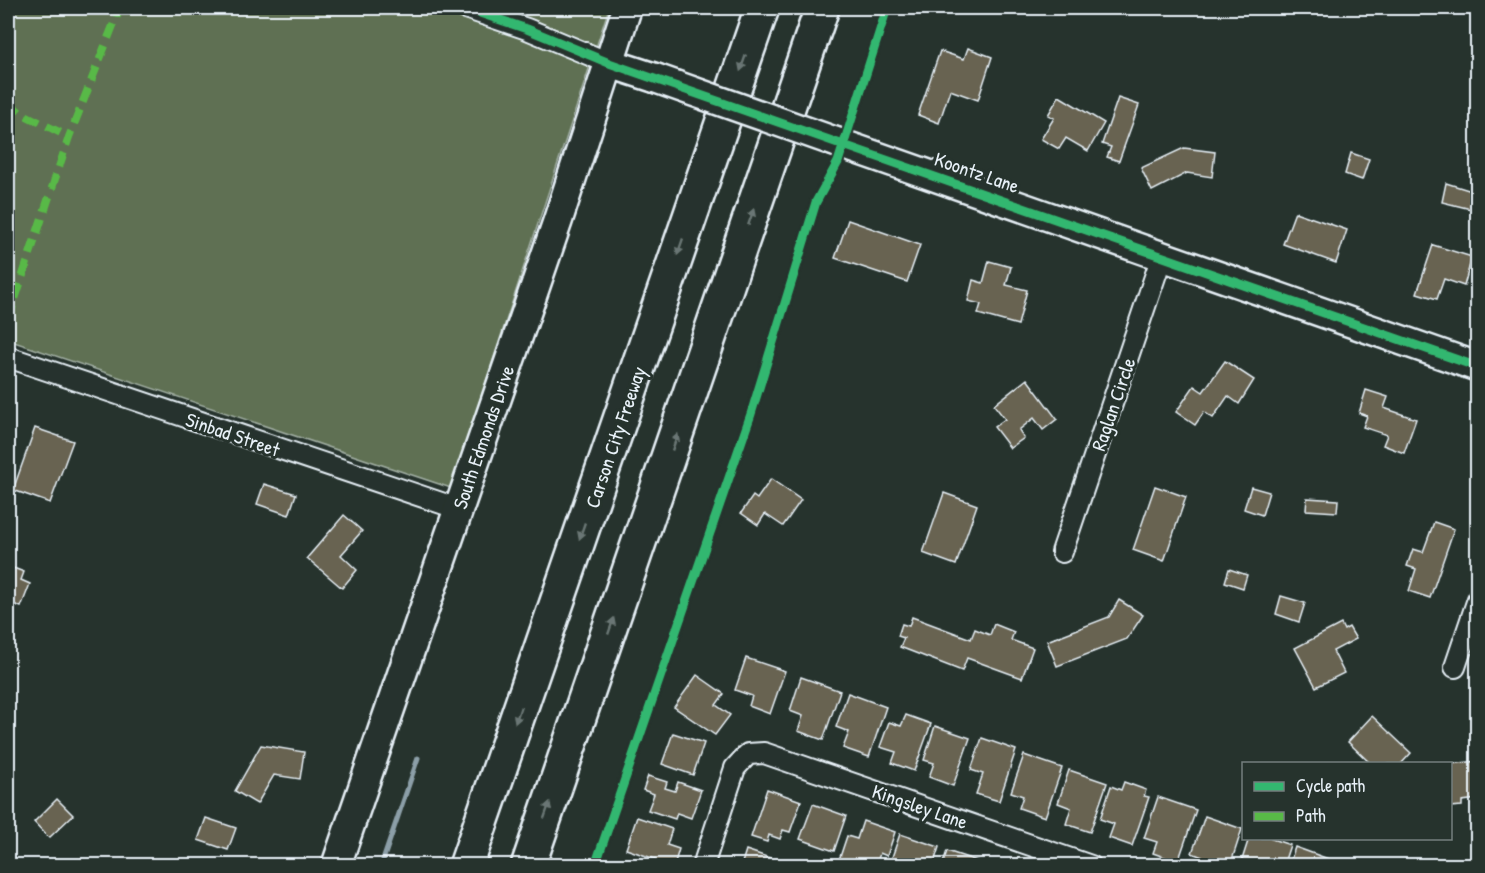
<svg xmlns="http://www.w3.org/2000/svg" width="1485" height="873" font-family="'Patrick Hand',sans-serif">
  <rect width="100%" height="100%" fill="#26332d"/>
  <filter id="ink" filterUnits="userSpaceOnUse"><feTurbulence type="fractalNoise" baseFrequency=".0167" numOctaves="2"/><feDisplacementMap in="SourceGraphic" scale="12" xChannelSelector="R" yChannelSelector="G"/><feConvolveMatrix kernelMatrix="1 2 1 2 8 2 1 2 1" color-interpolation-filters="sRGB"/></filter>
  <g filter="url(#ink)">
    <polygon fill="#5e7052" stroke="#a3b0a5" stroke-width="1.5" points="8,8 609,8 451,488 8,340"/>
    <g fill="none" stroke-linecap="round" stroke-linejoin="round">
      <polyline stroke="#8c9fa8" stroke-width="5" points="381,866 418,758"/>
    </g>
    <g fill="#686351" stroke="#e8f1f8" stroke-width="1.5">
      <polygon points="1353,8 1372,8 1370,13"/>
      <polygon points="968,48 992,57 978,100 950,90 939,123 918,115 940,51 964,59"/>
      <polygon points="1059,96 1104,123 1088,151 1066,138 1059,149 1041,139 1054,118 1048,115"/>
      <polygon points="1118,98 1139,105 1119,161 1107,157 1111,147 1102,144"/>
      <polygon points="1184,148 1215,152 1212,177 1187,173 1152,191 1141,168"/>
      <polygon points="1351,153 1369,159 1362,180 1345,174"/>
      <polygon points="1446,183 1475,192 1471,209 1442,202"/>
      <polygon points="1295,212 1347,230 1336,263 1283,244"/>
      <polygon points="848,220 920,245 907,282 835,258"/>
      <polygon points="1433,245 1472,257 1464,286 1444,279 1437,299 1417,293"/>
      <polygon points="989,261 1011,267 1006,285 1027,290 1018,325 978,314 981,304 968,301 973,280 983,283"/>
      <polygon points="1225,361 1254,380 1239,404 1228,396 1213,418 1204,412 1195,425 1176,412 1194,386 1203,392"/>
      <polygon points="1027,379 1057,419 1043,430 1034,418 1019,430 1024,438 1010,448 994,427 1005,419 994,405"/>
      <polygon points="1366,390 1388,397 1384,408 1416,419 1404,453 1383,445 1387,435 1363,427 1367,416 1359,413"/>
      <polygon points="35,428 73,441 50,503 13,490"/>
      <polygon points="771,479 801,500 783,526 765,514 758,525 741,513 753,496 757,499"/>
      <polygon points="264,484 296,494 289,515 257,504"/>
      <polygon points="1155,486 1186,497 1164,561 1133,550"/>
      <polygon points="1251,487 1269,492 1262,515 1244,509"/>
      <polygon points="944,493 977,505 956,565 923,553"/>
      <polygon points="1307,498 1338,500 1337,512 1306,510"/>
      <polygon points="344,515 362,531 341,555 357,570 342,588 307,558"/>
      <polygon points="1434,522 1454,529 1430,598 1409,591 1416,569 1407,566 1413,549 1423,552"/>
      <polygon points="8,566 24,572 21,580 30,584 21,607 11,603 8,611"/>
      <polygon points="1229,569 1247,575 1243,588 1225,582"/>
      <polygon points="1281,596 1305,603 1299,622 1276,614"/>
      <polygon points="1119,600 1143,615 1127,639 1057,666 1047,641 1109,617"/>
      <polygon points="912,617 971,639 975,629 990,635 994,624 1014,632 1011,640 1033,648 1022,678 967,658 962,671 900,647 904,638 898,636 902,624 909,626"/>
      <polygon points="1341,624 1344,630 1349,627 1356,639 1333,651 1344,673 1316,687 1295,648"/>
      <polygon points="746,658 785,671 770,714 749,706 752,696 735,690"/>
      <polygon points="697,675 724,694 716,705 730,715 715,735 674,707"/>
      <polygon points="801,677 840,691 823,740 798,731 803,716 790,711"/>
      <polygon points="848,693 886,707 869,757 843,748 849,732 836,727"/>
      <polygon points="906,715 931,724 914,771 892,763 896,752 880,747 889,722 901,726"/>
      <polygon points="1372,716 1411,753 1401,764 1371,764 1348,742"/>
      <polygon points="935,726 970,738 953,786 929,777 934,763 924,760"/>
      <polygon points="673,733 704,743 693,775 662,764"/>
      <polygon points="982,738 1016,750 999,801 976,794 983,774 971,770"/>
      <polygon points="261,745 304,752 300,779 274,775 257,804 235,791"/>
      <polygon points="1024,755 1062,768 1045,817 1019,808 1023,796 1011,792"/>
      <polygon points="1478,761 1478,799 1462,801 1462,806 1450,807 1450,764"/>
      <polygon points="1069,770 1107,783 1090,832 1066,824 1071,808 1058,803"/>
      <polygon points="648,776 667,782 665,788 675,791 678,782 701,790 691,818 677,813 675,819 648,810 654,794 643,790"/>
      <polygon points="1124,782 1146,790 1144,796 1149,797 1132,846 1109,838 1114,824 1100,819 1111,786 1121,790"/>
      <polygon points="767,789 801,801 790,832 783,830 780,839 769,835 767,842 751,837"/>
      <polygon points="1158,797 1196,810 1178,862 1153,853 1157,842 1144,838"/>
      <polygon points="57,799 73,815 49,838 34,822"/>
      <polygon points="813,804 846,816 834,851 800,839"/>
      <polygon points="1205,816 1242,829 1230,866 1202,866 1205,858 1192,853"/>
      <polygon points="637,817 672,829 667,845 679,849 674,866 652,866 655,859 626,849"/>
      <polygon points="206,818 236,828 228,850 198,840"/>
      <polygon points="863,821 895,832 887,856 880,853 876,866 837,866 847,836 857,839"/>
      <polygon points="900,834 939,847 933,866 898,866 890,863"/>
      <polygon points="1249,838 1269,838 1290,845 1283,866 1240,866"/>
      <polygon points="1295,847 1334,861 1332,866 1289,866"/>
      <polygon points="746,850 770,858 768,866 741,866"/>
      <polygon points="947,851 980,862 979,866 942,866"/>
    </g>
    <g fill="none" stroke-linecap="round" stroke-linejoin="round">
      <defs>
        <g id="street">
          <polyline points="465,8 527,29 609,63"/>
          <polyline points="8,357 459,509"/>
          <polyline points="1062,552 1162,256"/>
          <polyline points="1455,667 1478,599"/>
          <polyline points="703,866 735,768 748,754 764,753 1091,866"/>
        </g>
        <g id="secondary">
          <polyline points="609,63 655,78"/>
          <polyline points="836,142 1478,367"/>
          <polyline points="336,866 558,220 627,8"/>
        </g>
        <g id="highway">
          <polyline points="466,866 762,8"/>
          <polyline points="528,866 822,8"/>
        </g>
      </defs>
      <use href="#street" stroke="#e8f1f8" stroke-width="24"/>
      <use href="#secondary" stroke="#e8f1f8" stroke-width="33"/>
      <use href="#highway" stroke="#e8f1f8" stroke-width="38"/>
      <use href="#street" stroke="#26332d" stroke-width="20"/>
      <use href="#secondary" stroke="#26332d" stroke-width="28"/>
      <use href="#highway" stroke="#26332d" stroke-width="33"/>
      <defs>
        <polyline id="secondary-bridge" points="655,78 836,142"/>
      </defs>
      <use href="#secondary-bridge" stroke="#e8f1f8" stroke-width="33" stroke-linecap="butt"/>
      <use href="#secondary-bridge" stroke="#26332d" stroke-width="28"/>
      <g stroke="#58b947" stroke-width="8" stroke-dasharray="15 8" stroke-linecap="butt">
        <polyline points="8,102 21,113 69,137"/>
        <polyline points="8,320 69,137 120,8"/>
      </g>
      <defs>
        <g id="cycleway">
          <polyline points="465,8 527,29 609,63 1478,367"/>
          <polyline points="595,866 751,414 816,202 838,162 887,8"/>
        </g>
      </defs>
      <use href="#cycleway" stroke="#26332d" stroke-width="13"/>
      <use href="#cycleway" stroke="#33b770" stroke-width="9"/>
    </g>
    <defs><path id="oneway-solid" d="M-6-.8H1V-3.2L6.5 0L1 3.2V.8H-6Z" transform="scale(1.5)"/></defs>
    <g fill="#6a7674">
      <use href="#oneway-solid" transform="translate(743 63) rotate(109)"/>
      <use href="#oneway-solid" transform="translate(751 217) rotate(-71)"/>
      <use href="#oneway-solid" transform="translate(680 247) rotate(109)"/>
      <use href="#oneway-solid" transform="translate(675 442) rotate(-71)"/>
      <use href="#oneway-solid" transform="translate(582 531) rotate(109)"/>
      <use href="#oneway-solid" transform="translate(611 626) rotate(-71)"/>
      <use href="#oneway-solid" transform="translate(518 715) rotate(109)"/>
      <use href="#oneway-solid" transform="translate(547 810) rotate(-71)"/>
    </g>
  </g>
  <g text-anchor="middle" dominant-baseline="central" stroke-width="6" stroke-linejoin="round" paint-order="stroke">
    <g font-size="20" fill="#e8f1f8" stroke="#26332d">
      <text transform="translate(977 172) rotate(19)">Koontz Lane</text>
      <text transform="translate(1113 404) rotate(-71)">Raglan Circle</text>
      <text transform="translate(233 434) rotate(19)">Sinbad Street</text>
      <text transform="translate(483 437) rotate(-71)">South Edmonds Drive</text>
      <text transform="translate(615 437) rotate(-71)">Carson City Freeway</text>
      <text transform="translate(920 806) rotate(19)">Kingsley Lane</text>
    </g>
  </g>
  <rect width="1485" height="873" fill="none" stroke="#26332d" stroke-width="30"/>
  <rect x="15" y="15" width="1455" height="843" fill="none" stroke="#e8f1f8" stroke-width="2" filter="url(#ink)"/>
  <rect x="1242" y="762" width="210" height="78" fill="#26332d" stroke="#747f7e" stroke-width="1.5"/>
  <rect x="1254" y="782" width="30" height="9" fill="#33b770" stroke="#747f7e" stroke-width="1.5"/>
  <text x="1296" y="792" font-size="18" fill="#e8f1f8">Cycle path</text>
  <rect x="1254" y="812" width="30" height="9" fill="#58b947" stroke="#747f7e" stroke-width="1.5"/>
  <text x="1296" y="822" font-size="18" fill="#e8f1f8">Path</text>
</svg>
